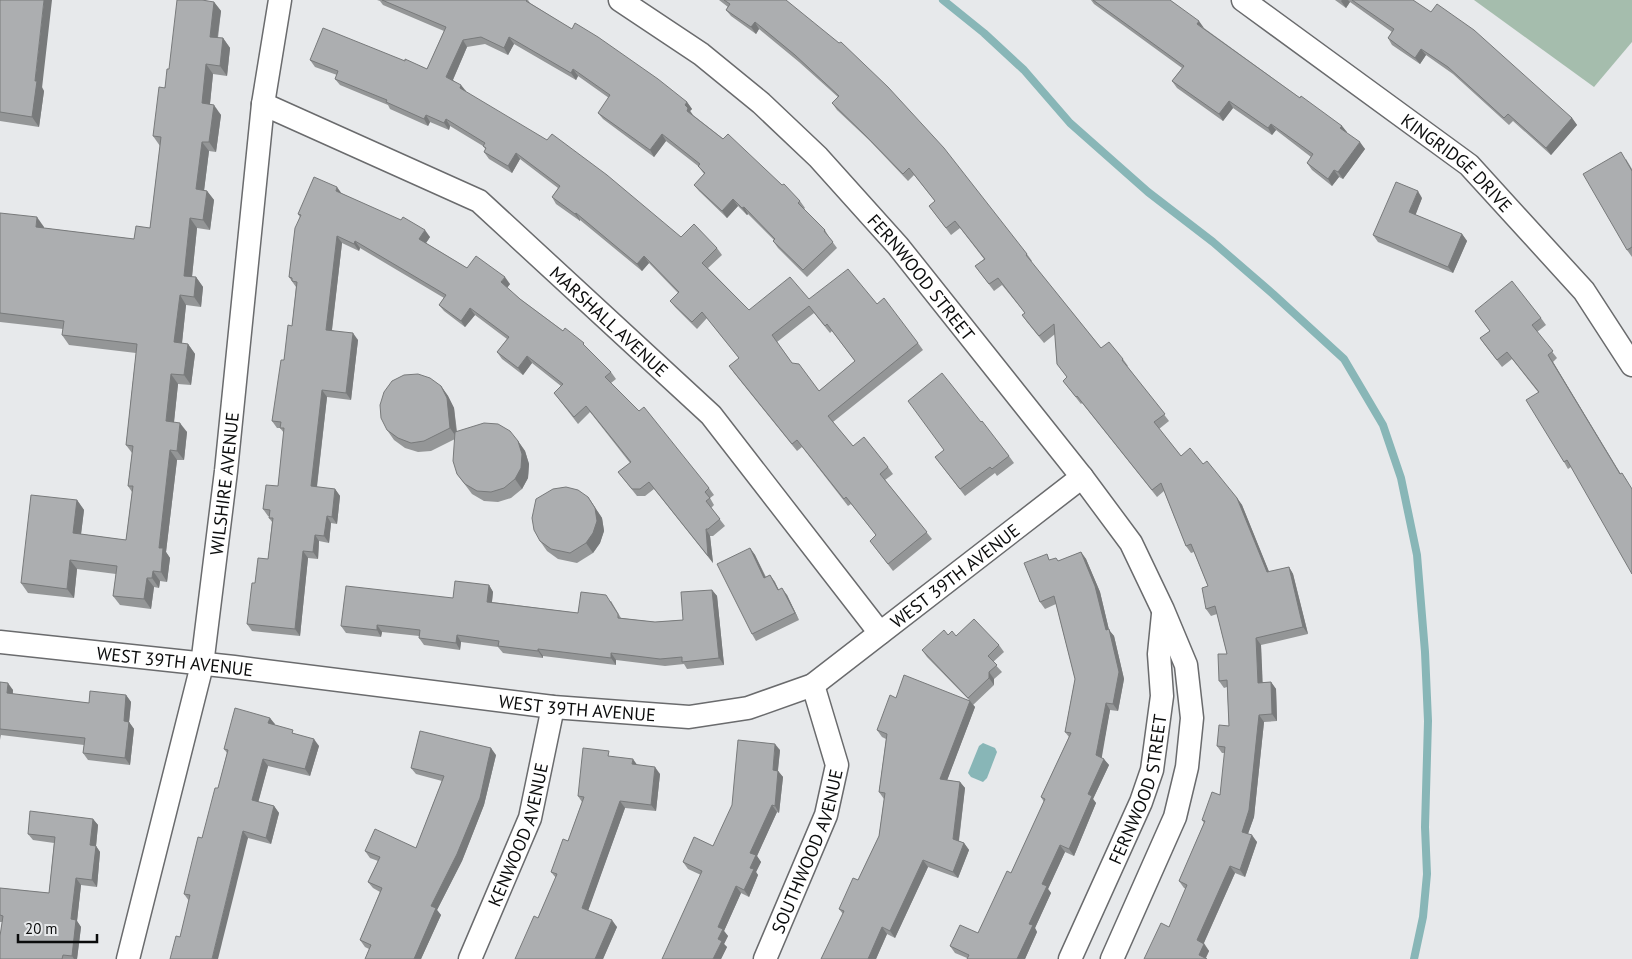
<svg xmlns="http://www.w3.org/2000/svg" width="1632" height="959" font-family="'PT Sans',sans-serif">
  <rect width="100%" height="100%" fill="#e7e9eb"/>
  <polygon fill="#a5bdad" points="1474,0 1632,0 1632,42 1594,87"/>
  <polygon fill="#88b6b7" points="983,743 995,748 997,752 987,778 983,782 971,777 968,773 979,746"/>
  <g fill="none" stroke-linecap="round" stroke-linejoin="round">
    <polyline stroke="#88b6b7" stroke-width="8" points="943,0 984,33 1024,70 1070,123 1148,192 1213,242 1273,294 1344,359 1383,425 1401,478 1417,555 1425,652 1428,721 1425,827 1427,874 1423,917 1414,959"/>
    <defs>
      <g id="minor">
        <path id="s1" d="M620,0L701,54L761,103L818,157L898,246L1082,477L1131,543L1163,610L1186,665L1192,718L1187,767L1175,817L1112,959"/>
        <path id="s2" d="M1243,0L1469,165L1584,291L1632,365"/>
        <path id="s3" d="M263,104L479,201L711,415L880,633"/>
        <path id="s4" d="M0,642L234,667L553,707L689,717L748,708L813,685L1082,477"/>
        <path id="s5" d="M128,959L202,665L226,471L263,104L280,0"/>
        <path id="s6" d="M470,959L530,818L553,707"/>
        <path id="s7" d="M765,959L826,815L837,765L813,685"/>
        <path id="s8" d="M1070,959L1141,802L1152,770L1162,696L1159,654L1163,614"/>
      </g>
    </defs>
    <use href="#minor" stroke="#6a6b6d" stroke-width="25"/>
    <use href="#minor" stroke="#fff" stroke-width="22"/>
  </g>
  <g fill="#949697" fill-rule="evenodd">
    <polygon points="0,0 44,91 39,127 0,121"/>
    <path d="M377,0H528L530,3L687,102L692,109L690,111L693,115L782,185L800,201L805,208L804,209L825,230L829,237L837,248L807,277L778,248L773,241L774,240L748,214L747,215L738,206L727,218L699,191L694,185L704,174L698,166L666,141L654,157L603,119L598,113L609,98L578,76L576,80L514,44L508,55L485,44L467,47L453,80L466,92L681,237L717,248L722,255L708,268L749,310L809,299L877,304L918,343L923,350L833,422L853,446L888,467L893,474L885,480L932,539L893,571L870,541L876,535L851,504L848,506L802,447L797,451L734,373L729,366L739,358L707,318L697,329L675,307L670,301L678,293L649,263L642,271L580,220V221L556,204L552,197L558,188L520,159L512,173L489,159L484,152L486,150L483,146L450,126L449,130L430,122L428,126L390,109L388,105L340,85L335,79L337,75L315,67L310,60L405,61L427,69L444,31L383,5L380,1ZM814,313L830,333L832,331L855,361L819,391L792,363L777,342Z"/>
    <polygon points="719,0 786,0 1027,254 1032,261 1031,262 1101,348 1123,359 1128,366 1127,366 1169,421 1159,429 1181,456 1203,464 1237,498 1242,505 1269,572 1289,567 1293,574 1308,634 1261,645 1262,682 1271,682 1276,689 1277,721 1264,722 1254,817 1248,834 1257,842 1245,877 1235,873 1204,943 1209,951 1206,958 1144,959 1169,927 1186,889 1184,888 1179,881 1204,823 1202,820 1220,795 1225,753 1222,753 1217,746 1229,726 1227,687 1224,688 1219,681 1227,654 1217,614 1211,616 1206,609 1208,586 1194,552 1191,553 1186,546 1164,491 1157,497 1082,403 1081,404 1063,381 1067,377 1057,364 1055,334 1044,343 1027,322 1022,315 1025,313 1002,285 994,291 975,266 984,259 960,228 951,235 929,206 935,201 914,175 908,181 870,141 837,110 832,103 838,97 799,62 759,29 756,34 731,16 726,10 728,7"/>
    <polygon points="1091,0 1170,0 1204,28 1300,98 1342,126 1347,133 1365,149 1343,179 1339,177 1332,186 1312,170 1307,163 1311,157 1276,130 1272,135 1233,108 1223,121 1177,88 1172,81 1182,68 1094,4"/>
    <polygon points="1335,0 1413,0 1572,118 1577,125 1551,155 1513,121 1509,125 1453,74 1426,55 1420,64 1392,45 1388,38 1392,32 1350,2 1346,8"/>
    <polygon points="214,2 221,11 218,38 223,38 230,48 227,76 213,74 210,104 221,115 216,152 209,151 204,190 207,191 214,200 210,230 197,228 192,277 196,277 203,287 201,307 186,305 182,343 188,344 195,354 191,385 178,384 174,422 187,432 184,460 177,460 166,552 170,558 167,582 160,581 159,588 154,587 151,609 120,605 113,596 116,574 77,569 74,598 28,593 21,583 77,500 84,510 81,534 126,540 132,492 128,486 132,453 126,445 136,353 69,345 62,335 63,329 0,322 0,213 44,227 44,228 134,239 150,228 160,146 153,136 169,69"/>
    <polygon points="1626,159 1632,169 1632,257 1627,250"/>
    <polygon points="341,193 430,237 426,243 467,268 510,284 507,288 520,299 589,350 611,372 616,379 611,383 709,488 714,495 710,498 714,505 711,508 725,526 713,536 710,536 713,563 654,489 645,496 637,496 618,472 630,463 590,412 578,424 554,393 561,386 532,363 523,375 502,359 497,352 507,339 475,315 465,327 444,311 439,305 444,298 360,248 359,251 342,243 332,330 358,340 351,400 327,397 317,487 335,489 340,496 337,524 331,523 329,543 319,541 318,559 308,558 300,636 252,631 247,624 255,583 268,559 272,522 269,518 269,516 268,516 263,509 278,486 284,433 280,428 277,428 272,421 284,360 292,326 296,287 289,277 300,217 298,214"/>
    <polygon points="1422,198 1415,215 1462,234 1467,241 1453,273 1378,242 1373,235"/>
    <polygon points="1475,311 1541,318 1546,325 1537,332 1557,358 1553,362 1620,474 1627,480 1571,467 1568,469 1564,462 1538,392 1512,359 1502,367 1485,345 1480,338 1490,331"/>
    <polygon points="441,386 448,396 454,408 457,431 518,441 525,451 529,464 528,478 522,489 511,498 498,502 484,501 472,494 457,474 455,439 431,451 418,452 405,448 394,440 387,430"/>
    <polygon points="981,422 1009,456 1014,463 997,476 995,473 965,496 935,457"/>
    <polygon points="588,497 602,518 604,531 600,543 593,553 577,563 558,559 547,551 540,541"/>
    <polygon points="750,548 755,555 766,577 770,575 779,590 787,595 799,620 756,641 752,634"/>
    <polygon points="1081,552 1086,559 1100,592 1109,630 1114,636 1124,679 1118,711 1110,710 1101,757 1109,765 1093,799 1096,803 1074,856 1065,852 1048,889 1051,893 1035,928 1037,932 1025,959 967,959 967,958 955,953 950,946 978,933 1011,873 1044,802 1041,797 1069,737 1065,732 1075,679 1056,604 1045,609 1040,602 1051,560 1059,561"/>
    <polygon points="489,585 493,592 492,602 578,613 611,601 621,618 655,622 683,620 712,590 717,596 724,665 687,669 684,664 665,666 616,660 616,665 543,656 543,658 503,653 498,647 461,642 460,650 424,645 419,638 419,636 382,632 381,637 346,633 341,626 453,598"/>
    <polygon points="948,635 999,645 1004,652 993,662 1002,672 994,679 994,685 973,705 971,703 975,707 947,780 960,782 965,788 959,841 964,843 969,850 958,878 928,867 895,938 887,934 876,959 821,959 843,914 839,909 858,880 879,836 884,799 879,792 886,739 882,737 877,730 896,698 969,700 927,657 922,650"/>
    <polygon points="0,682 13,690 13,694 89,703 126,695 131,702 129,722 134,729 130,765 88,760 83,753 84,745 1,735 0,740"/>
    <polygon points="270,718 274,725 295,734 319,746 310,776 268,766 258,802 274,806 279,813 271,844 248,838 180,937 189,901 184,894 218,788 227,753 224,749"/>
    <polygon points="780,750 778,771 783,777 779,813 777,812 757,856 761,862 756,872 758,875 749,897 741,893 724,931 728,936 724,944 727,947 721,959 701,875 688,869 683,862 713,846"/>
    <polygon points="496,755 484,805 462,861 437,910 441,915 421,959 365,959 369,949 365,947 360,940 380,892 373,888 368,882 378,861 370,858 365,851 416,848 442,781 416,774 411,768"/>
    <polygon points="612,756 660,774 656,811 625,808 588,910 617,927 603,959 515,959 538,918 556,878 551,872 568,841 582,802 578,796"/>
    <polygon points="93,819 98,825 96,846 100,852 97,887 81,885 77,921 81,927 77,959 0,959 2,922 0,922 0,888 49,893 54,843 33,840 28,834"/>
  </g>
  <g fill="#787a7b">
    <polygon points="44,0 52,0 42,88 44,91 39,127 32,117 35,81"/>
    <polygon points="1342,0 1348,0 1350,2 1346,8 1341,1"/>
    <polygon points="214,2 221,11 216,47 210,37"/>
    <polygon points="1199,21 1204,28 1197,24"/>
    <polygon points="755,22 759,29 756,34 751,27"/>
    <polygon points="509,37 514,44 508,55 504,48"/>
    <polygon points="223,38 230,48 227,76 220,66"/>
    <polygon points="463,40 467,47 451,84 446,77"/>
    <polygon points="1421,49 1426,55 1420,64 1415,58"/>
    <polygon points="206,64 213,74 209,113 202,103"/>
    <polygon points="573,69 578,76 576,80 571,73"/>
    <polygon points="461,85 466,91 464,95 460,88"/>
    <polygon points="1229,101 1233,108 1223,121 1219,114"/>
    <polygon points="687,102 692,109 690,111 693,115 687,111 685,105"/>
    <polygon points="214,105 221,115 216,152 209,142"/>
    <polygon points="426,115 430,122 428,126 424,119"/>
    <polygon points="1572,118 1577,125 1551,155 1546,148"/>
    <polygon points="446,119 450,126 449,130 444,123"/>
    <polygon points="1271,124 1276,130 1272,135 1268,128"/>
    <polygon points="1342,126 1347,132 1345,135 1340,128"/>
    <polygon points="662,134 666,141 654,157 650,150"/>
    <polygon points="202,142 209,151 203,199 196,189"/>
    <polygon points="1360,142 1365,149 1343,179 1338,172"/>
    <polygon points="516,153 520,159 512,173 508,166"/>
    <polygon points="1334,170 1339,177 1332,186 1328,179"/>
    <polygon points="337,187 342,194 336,191"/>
    <polygon points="207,191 214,200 210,230 203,220"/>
    <polygon points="1418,191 1422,198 1414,219 1409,212"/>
    <polygon points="733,199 738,206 727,218 722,211"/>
    <polygon points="744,207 748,214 747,215 742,208"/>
    <polygon points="576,213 580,220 580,221 575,214"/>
    <polygon points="37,217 44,227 43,237 36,227"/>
    <polygon points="190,218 197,228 191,286 184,276"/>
    <polygon points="425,230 430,237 424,246 419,239"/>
    <polygon points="1462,234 1467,241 1453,273 1448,267"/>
    <polygon points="337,236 342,243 331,337 326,330"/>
    <polygon points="355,241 360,248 359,251 354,244"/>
    <polygon points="644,256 649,263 642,271 637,264"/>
    <polygon points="196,277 203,287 201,307 194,297"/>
    <polygon points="505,277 510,284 506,289 501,282"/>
    <polygon points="180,295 186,305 181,352 174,342"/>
    <polygon points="470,308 475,315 465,327 461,321"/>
    <polygon points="353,333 358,340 351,400 346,393"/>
    <polygon points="188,344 195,354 191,385 184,375"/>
    <polygon points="1548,355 1553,362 1625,481 1620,474"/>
    <polygon points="527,356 532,363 523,375 518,368"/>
    <polygon points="171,374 178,384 173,431 166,421"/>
    <polygon points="441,386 448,396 454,408 457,438 450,428"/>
    <polygon points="322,390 327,397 316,493 311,486"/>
    <polygon points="180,423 187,432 184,460 177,451"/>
    <polygon points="518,441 525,451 529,464 528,478 522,489 515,479"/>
    <polygon points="170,450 177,460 166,552 170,558 167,582 161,572 159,548"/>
    <polygon points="335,489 340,496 337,524 332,517"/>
    <polygon points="588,497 602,518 604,531 600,543 593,553 586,543"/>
    <polygon points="1237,498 1242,505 1272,579 1267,572"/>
    <polygon points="77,500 84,510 80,542 73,533"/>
    <polygon points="327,516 331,523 329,543 324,536"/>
    <polygon points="706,529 710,536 713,563 708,556"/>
    <polygon points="315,535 319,541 318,559 313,552"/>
    <polygon points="750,548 755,555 769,585 764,578"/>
    <polygon points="303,551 308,558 300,636 295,629"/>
    <polygon points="1081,552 1086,559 1100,592 1109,630 1114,636 1124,679 1118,711 1113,704 1106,630"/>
    <polygon points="70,560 77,569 74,598 67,589"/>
    <polygon points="1289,567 1293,574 1308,634 1303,627"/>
    <polygon points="153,571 160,581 159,588 152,578"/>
    <polygon points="770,575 775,582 782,597 778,590"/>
    <polygon points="147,578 154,587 151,609 144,599"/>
    <polygon points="489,585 493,592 491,609 487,602"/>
    <polygon points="782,588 787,595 799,620 795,613"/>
    <polygon points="712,590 717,596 724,665 719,658"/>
    <polygon points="377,625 382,632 381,637 377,630"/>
    <polygon points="457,635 461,642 460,650 456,643"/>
    <polygon points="1256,638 1261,645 1263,689 1258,683"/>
    <polygon points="538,649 543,656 543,658 538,651"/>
    <polygon points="611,653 616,660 616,665 611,658"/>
    <polygon points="989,672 994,679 994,685 989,678"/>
    <polygon points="1271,682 1276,689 1277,721 1272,714"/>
    <polygon points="8,683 13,690 12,700 7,693"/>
    <polygon points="126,695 131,702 129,722 134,729 130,765 125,758 124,721"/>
    <polygon points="970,701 975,707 945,786 940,779"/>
    <polygon points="1106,703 1110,710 1101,762 1096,755"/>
    <polygon points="1259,715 1264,722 1254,817 1246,839 1242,832"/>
    <polygon points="270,718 275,724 273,730 268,723"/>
    <polygon points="314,739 319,746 310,776 305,769"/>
    <polygon points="775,744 780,750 777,777 773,770"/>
    <polygon points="491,748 496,755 484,805 462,861 437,910 441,915 421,959 414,959 431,906"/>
    <polygon points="263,759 268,766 257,807 252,800"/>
    <polygon points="633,759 638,766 632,764"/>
    <polygon points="1104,759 1109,765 1093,799 1096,803 1074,856 1069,849 1088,794"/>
    <polygon points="655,767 660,774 656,811 651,805"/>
    <polygon points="778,771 783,777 779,813 775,806"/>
    <polygon points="960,782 965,788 958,846 953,839"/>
    <polygon points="620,801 625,808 587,914 582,908"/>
    <polygon points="772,805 777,812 757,856 761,862 756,872 758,875 749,897 744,890 750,868 750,853"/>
    <polygon points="274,806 279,813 271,844 266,838"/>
    <polygon points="93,819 98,825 96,846 100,852 97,887 92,880 90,845"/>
    <polygon points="243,831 248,838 218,959 212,959"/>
    <polygon points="1252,835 1257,842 1245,877 1240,870"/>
    <polygon points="964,843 969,850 958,878 953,872"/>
    <polygon points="1060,845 1065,852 1048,889 1051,893 1035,928 1037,932 1025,959 1017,959 1042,884"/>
    <polygon points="923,860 928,867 895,938 890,931"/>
    <polygon points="1230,866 1235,873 1202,947 1197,940"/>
    <polygon points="76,878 81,885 77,921 81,927 77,959 74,959 72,956 71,919"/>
    <polygon points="736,886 741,893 724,931 728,936 724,944 727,947 721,959 713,959 718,939 718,927"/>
    <polygon points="612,920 617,927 603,959 595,959"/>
    <polygon points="882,927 887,934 876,959 868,959"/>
    <polygon points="1204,944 1209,951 1205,959 1199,955"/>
  </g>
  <g fill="#acaeb0" stroke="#787a7b" fill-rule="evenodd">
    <polygon points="0,0 44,0 35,81 37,81 32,117 0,112"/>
    <polygon points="177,0 202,0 214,2 210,37 223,38 220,66 206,64 202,103 214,105 209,142 202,142 196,189 207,191 203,220 190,218 184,276 196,277 194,297 180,295 174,342 188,344 184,375 171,374 166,421 180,423 177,451 170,450 159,548 163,548 161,572 153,571 152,578 147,578 144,599 113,596 117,566 70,560 67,589 21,583 31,495 77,500 73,533 126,540 133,486 128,486 133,446 126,445 137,344 62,335 64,321 0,313 0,213 37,217 36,227 134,239 136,226 150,228 161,137 153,136 159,87 165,88 167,69 169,69"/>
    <path d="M382,0H527L526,1L572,29L575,23L598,37L658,79L687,102L685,105L688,108L687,111L723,139L728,134L782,185L784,184L800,201L798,203L825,230L824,231L833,242L803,270L773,241L775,239L744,207L742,208L733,199L722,211L694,185L705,173L698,166L700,164L662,134L650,150L598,113L610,95L573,69L571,73L509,37L504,48L481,37L463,40L446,77L461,85L460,88L547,140L552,134L607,175L681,237L694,224L717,248L702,263L749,310L790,277L809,299L848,269L877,304L884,298L918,343L828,416L853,446L864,437L888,467L880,474L927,532L888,564L870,541L876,535L846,497L844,499L797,440L792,444L729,366L739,358L702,312L692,322L670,301L679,292L644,256L637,264L576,213L575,214L552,197L560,186L516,153L508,166L484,152L486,148L483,146L485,143L446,119L444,123L426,115L424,119L386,102L387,100L335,79L338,71L310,60L323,28L405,61V59L427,69L446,27ZM809,306L825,326L827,324L855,361L819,391L799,364L792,363L772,335Z"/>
    <polygon points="724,0 786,0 839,43 841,42 888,87 944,148 1027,254 1026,255 1101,348 1109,342 1123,359 1122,360 1165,414 1154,422 1181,456 1190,448 1203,464 1207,461 1237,498 1267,572 1289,567 1303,627 1256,638 1258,683 1271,682 1272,714 1259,715 1249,810 1242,832 1252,835 1240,870 1230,866 1197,940 1204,944 1199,955 1207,959 1144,959 1161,923 1169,927 1187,885 1179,881 1205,821 1202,820 1212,792 1220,795 1225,747 1217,746 1219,725 1229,726 1227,680 1219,681 1218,654 1227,654 1215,606 1206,609 1202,588 1208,586 1191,544 1186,546 1161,483 1152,490 1077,396 1076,397 1063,381 1067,377 1057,364 1054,324 1039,336 1022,315 1025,313 998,278 989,284 975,266 985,259 955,221 946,228 929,206 935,201 909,168 903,174 865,135 832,103 839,96 795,55 755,22 751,27 726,10 730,4"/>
    <polygon points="1093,0 1170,0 1199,21 1197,24 1300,98 1301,96 1342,126 1340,128 1360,142 1338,172 1334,170 1328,179 1307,163 1313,154 1271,124 1268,128 1229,101 1219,114 1172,81 1184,66"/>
    <polygon points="1352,0 1413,0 1431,12 1437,4 1474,30 1572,118 1546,148 1508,114 1504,118 1448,67 1421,49 1415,58 1388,38 1394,29"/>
    <polygon points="1621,152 1632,171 1632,247 1627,250 1583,174"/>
    <polygon points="314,177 337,187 336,191 401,220 403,217 425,230 419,239 467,268 476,256 505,277 501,282 520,299 563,331 565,328 584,343 583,344 611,372 605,377 639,411 644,407 709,488 705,492 710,498 706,501 720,519 708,529 706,529 708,556 649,482 640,489 632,489 618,472 631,462 586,406 574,417 554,393 563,384 527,356 518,368 497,352 509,337 470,308 461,321 439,305 446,295 355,241 354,244 337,236 326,330 353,333 346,393 322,390 311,486 335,489 332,517 327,516 324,536 315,535 313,552 303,551 295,629 247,624 252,583 255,583 258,558 268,559 273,518 269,518 270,510 263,509 266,485 278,486 284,428 280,428 281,422 272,421 281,360 284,360 288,325 292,326 297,282 292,281 292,278 289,277 295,228 301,215 298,214"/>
    <polygon points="1396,182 1418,191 1409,212 1462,234 1448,267 1373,235"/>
    <polygon points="1512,281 1541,318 1532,325 1553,351 1548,355 1620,474 1622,473 1632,489 1632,574 1567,460 1564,462 1526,400 1539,392 1507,352 1497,360 1480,338 1490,331 1475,311"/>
    <polygon points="942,373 981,422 982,421 1009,456 992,469 990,467 960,489 935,457 944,450 908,401"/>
    <polygon points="418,374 430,378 441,386 447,398 450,428 424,441 411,443 398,438 387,430 381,418 380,405 384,392 392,381 404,375"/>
    <polygon points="484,423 498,424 510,431 518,441 522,454 521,468 515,479 504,488 491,492 477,491 465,484 457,474 453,461 455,432"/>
    <polygon points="566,487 578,490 588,497 595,508 597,521 593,533 586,543 570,553 551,549 540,541 534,530 532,518 536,499 553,489"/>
    <polygon points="750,548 764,578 770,575 778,590 782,588 795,613 752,634 717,564"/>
    <polygon points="1081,552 1095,586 1106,630 1109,629 1119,672 1113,704 1106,703 1096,755 1104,759 1088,794 1092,796 1069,849 1060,845 1042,884 1047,886 1029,924 1033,925 1017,959 967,959 969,955 950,946 960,925 978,933 1007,871 1011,873 1045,799 1041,797 1071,733 1065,732 1075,679 1054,596 1040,602 1024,563 1047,554 1049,560 1056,558 1058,561"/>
    <polygon points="455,581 489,585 487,602 578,613 581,592 606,595 618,614 618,618 655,622 683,620 681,592 712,590 719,658 682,662 682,657 660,659 611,653 611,658 538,649 538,651 498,646 499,641 457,635 456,643 419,638 420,630 377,625 377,630 341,626 346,586 453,598"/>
    <polygon points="974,619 999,645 988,656 997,665 989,672 989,678 968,698 922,650 944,630 948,635 952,631 956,636"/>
    <polygon points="904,675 970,701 940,779 960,782 953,839 964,843 953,872 923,860 890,931 882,927 868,959 821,959 844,911 839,909 853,878 858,880 879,836 885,793 879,792 887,734 877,730 890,695 896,698"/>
    <polygon points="0,682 8,683 7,693 89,703 90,691 126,695 124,721 129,722 125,758 83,753 85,738 0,729"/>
    <polygon points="235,708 270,718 268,723 293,730 292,733 314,739 305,769 263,759 252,800 274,806 266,838 243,831 212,959 170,959 176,936 180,937 190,895 184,894 198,837 202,838 215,788 218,788 228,750 224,749"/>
    <polygon points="420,731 491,748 480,798 457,854 431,906 436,908 414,959 365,959 371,945 360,940 382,888 368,882 380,857 365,851 375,829 416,848 444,776 411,768"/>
    <polygon points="738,740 775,744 773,770 778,771 775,806 772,805 750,853 756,855 750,868 754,869 744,890 736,886 718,927 723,929 718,939 722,941 713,959 662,959 702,871 683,862 694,837 713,846 732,805"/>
    <polygon points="583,748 609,751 608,756 633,759 632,764 655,767 651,805 620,801 582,908 612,920 595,959 515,959 534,916 538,918 557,874 551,872 563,839 568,841 584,797 578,796"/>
    <polygon points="30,811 93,819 90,845 96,846 92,880 76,878 71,919 76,920 72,956 63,955 62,959 0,959 0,936 3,916 0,915 0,888 49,893 55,837 28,834"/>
  </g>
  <g text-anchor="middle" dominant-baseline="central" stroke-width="5" stroke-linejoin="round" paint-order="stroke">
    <g font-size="18" fill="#0b0c0c" stroke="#e7e9eb">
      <text stroke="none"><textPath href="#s2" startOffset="269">KINGRIDGE DRIVE</textPath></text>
      <text stroke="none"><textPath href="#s1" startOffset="412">FERNWOOD STREET</textPath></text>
      <text stroke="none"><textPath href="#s3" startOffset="414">MARSHALL AVENUE</textPath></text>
      <text stroke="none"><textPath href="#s5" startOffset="486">WILSHIRE AVENUE</textPath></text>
      <text stroke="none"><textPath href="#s4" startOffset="1001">WEST 39TH AVENUE</textPath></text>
      <text stroke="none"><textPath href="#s4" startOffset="176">WEST 39TH AVENUE</textPath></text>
      <text stroke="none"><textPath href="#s4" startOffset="581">WEST 39TH AVENUE</textPath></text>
      <text stroke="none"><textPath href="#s8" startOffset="184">FERNWOOD STREET</textPath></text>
      <text stroke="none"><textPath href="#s6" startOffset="134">KENWOOD AVENUE</textPath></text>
      <text stroke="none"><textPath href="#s7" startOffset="116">SOUTHWOOD AVENUE</textPath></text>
    </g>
  </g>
  <path d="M18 934v8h79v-8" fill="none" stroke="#0b0c0c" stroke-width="2.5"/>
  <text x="25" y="934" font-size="15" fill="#0b0c0c" stroke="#e7e9eb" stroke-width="4" paint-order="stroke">20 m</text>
</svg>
